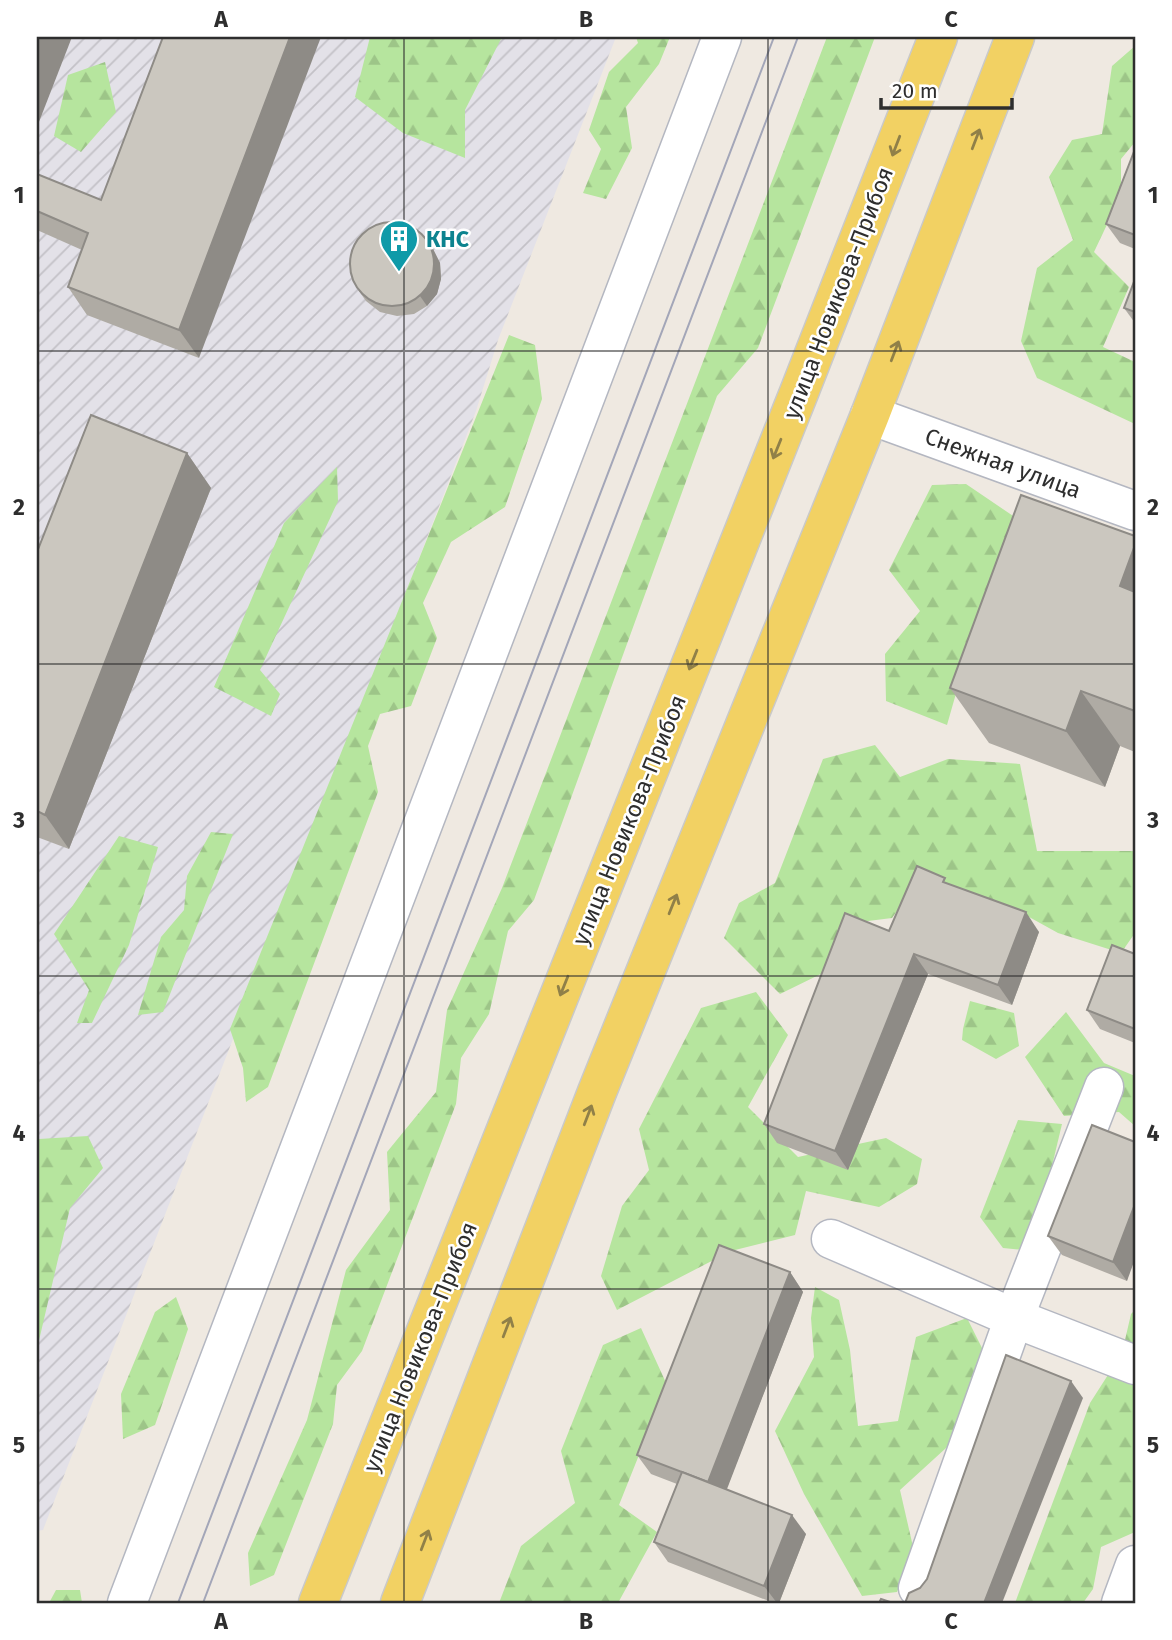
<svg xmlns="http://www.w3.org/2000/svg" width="1172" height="1640" font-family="'Fira Sans',sans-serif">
  <defs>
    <pattern id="industrial-furrows" width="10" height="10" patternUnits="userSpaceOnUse" patternTransform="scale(1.75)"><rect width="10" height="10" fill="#e3e1e8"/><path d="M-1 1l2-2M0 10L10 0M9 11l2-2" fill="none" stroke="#c3c1c7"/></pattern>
    <pattern id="forest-firs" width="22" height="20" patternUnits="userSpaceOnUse" patternTransform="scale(1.75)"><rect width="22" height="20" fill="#b6e59e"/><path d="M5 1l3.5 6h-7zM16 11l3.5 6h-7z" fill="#9dc588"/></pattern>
  </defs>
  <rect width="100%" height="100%" fill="#efe9e1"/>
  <polygon fill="url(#industrial-furrows)" points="37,37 616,37 498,340 476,411 43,1530 37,1531"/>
  <g fill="url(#forest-firs)">
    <polygon points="370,37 502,37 465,110 465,158 403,133 355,97"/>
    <polygon points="636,37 670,37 659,64 626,107 632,148 606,199 583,193 601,149 589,130 609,72 638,43"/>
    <polygon points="827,37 875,37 758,348 717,396 534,900 508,931 489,1014 461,1058 456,1104 362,1351 337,1385 333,1424 274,1575 250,1586 248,1553 307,1420 346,1270 390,1210 387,1152 436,1092 447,1010 502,888"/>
    <polygon points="1135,46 1135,142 1121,159 1121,195 1094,252 1129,287 1103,347 1135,362 1135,424 1037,378 1021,341 1037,268 1073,240 1049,177 1072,140 1102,134 1112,66"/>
    <polygon points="105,62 116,112 81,152 54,136 68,75"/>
    <polygon points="509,335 535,345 542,399 505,507 451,542 423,603 437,638 411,706 380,714 368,746 378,792 268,1087 246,1102 243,1068 230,1029"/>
    <polygon points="337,467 338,501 260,670 280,694 271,716 214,687 284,523"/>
    <polygon points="966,484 1022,522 963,669 947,725 886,701 885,654 920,611 889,570 932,485"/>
    <polygon points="875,745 900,777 948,759 1020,764 1037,851 1135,851 1135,933 1121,953 1058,933 1009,906 920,879 892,918 852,923 831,969 780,994 724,938 739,903 775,883 823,759"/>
    <polygon points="211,832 233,834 163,1012 138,1015 161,937 184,910 187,876"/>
    <polygon points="119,836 158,847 129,945 92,1023 77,1023 89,990 54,934"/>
    <polygon points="756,992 788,1035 748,1107 798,1157 886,1138 922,1159 917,1184 879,1207 806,1191 795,1235 731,1251 617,1310 601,1276 622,1206 649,1170 639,1129 701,1008"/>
    <polygon points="970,1001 1014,1013 1019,1046 996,1059 962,1040 963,1029"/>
    <polygon points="1066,1012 1104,1063 1135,1076 1135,1126 1119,1112 1064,1116 1025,1057"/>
    <polygon points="1018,1120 1062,1124 1046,1191 1024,1250 1003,1248 980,1217"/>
    <polygon points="88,1136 103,1168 70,1208 37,1349 37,1195 39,1139"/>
    <polygon points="815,1287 839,1300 850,1350 858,1426 898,1421 916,1337 967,1318 984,1352 957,1438 900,1490 914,1551 897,1592 862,1596 804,1494 775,1431 814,1357 811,1318"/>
    <polygon points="176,1297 188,1329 155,1425 123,1439 121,1394 155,1312"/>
    <polygon points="1135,1310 1135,1532 1101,1547 1093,1589 1083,1603 1015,1603 1090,1403 1122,1353 1131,1314"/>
    <polygon points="641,1328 667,1385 619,1505 657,1532 618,1603 499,1603 521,1546 575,1503 561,1451 603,1345"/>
    <polygon points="56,1590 80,1590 82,1603 49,1603"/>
  </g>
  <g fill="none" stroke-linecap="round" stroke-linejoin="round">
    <defs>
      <g id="minor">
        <polyline points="870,415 1135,511"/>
        <polyline points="831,1239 1014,1318 1135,1365"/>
        <polyline points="918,1588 1014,1318 1104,1087"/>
        <polyline points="127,1603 722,37"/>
        <polyline points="1121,1603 1135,1565"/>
      </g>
      <g id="major">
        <polyline points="318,1603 800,390 938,37"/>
        <polyline points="400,1603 597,1092 870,415 1015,37"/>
      </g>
    </defs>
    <use href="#minor" stroke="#b4b7c1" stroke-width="41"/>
    <use href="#major" stroke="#c9c9c9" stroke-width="41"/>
    <use href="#minor" stroke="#fff" stroke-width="38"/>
    <use href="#major" stroke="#f2d163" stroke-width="38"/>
    <g stroke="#a3a6b8" stroke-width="2">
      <polyline points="178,1603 774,37"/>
      <polyline points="203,1603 798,37"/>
    </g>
  </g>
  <g fill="#afaba4">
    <polygon points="1135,149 1135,249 1120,243 1106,224"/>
    <polygon points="37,174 101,200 199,358 87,315 68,287 82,250 37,230"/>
    <polygon points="426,239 433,249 440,263 441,279 437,294 427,306 414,314 397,316 380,312 366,301 359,291"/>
    <polygon points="1135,279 1135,323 1124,308"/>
    <polygon points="187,453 211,488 69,849 37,837 37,552"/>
    <polygon points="1135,536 1135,752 1120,746 1105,787 989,743 950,688"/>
    <polygon points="950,885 1039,932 1012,1005 928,974 848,1170 777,1143 764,1124 889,931"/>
    <polygon points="1135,954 1135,1043 1100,1029 1087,1010"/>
    <polygon points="1135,1142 1127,1281 1062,1255 1048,1236"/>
    <polygon points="790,1272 803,1292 726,1490 806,1534 779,1603 774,1603 668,1562 654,1542 677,1484 651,1474 637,1455"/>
  </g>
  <g fill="#8e8b86">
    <polygon points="41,37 72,37 37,127 37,48"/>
    <polygon points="290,37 321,37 199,358 179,330"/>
    <polygon points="426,239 433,249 440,263 441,279 437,294 427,306 420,296"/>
    <polygon points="187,453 211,488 69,849 45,815"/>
    <polygon points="1135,545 1135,608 1120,586"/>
    <polygon points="1081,691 1120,746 1105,787 1066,731"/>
    <polygon points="1026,912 1039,932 1012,1005 998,985"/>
    <polygon points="914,954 928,974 848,1170 835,1151"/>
    <polygon points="1135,1204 1135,1259 1127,1281 1113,1262"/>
    <polygon points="790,1272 803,1292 722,1502 708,1482"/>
    <polygon points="1071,1381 1083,1398 1002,1603 984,1603"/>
    <polygon points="792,1515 806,1534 779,1603 777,1603 764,1586"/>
  </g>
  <g fill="#cbc7bf" stroke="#8e8b86" stroke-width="2">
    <polygon points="37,37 41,37 37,48"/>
    <polygon points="163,37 290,37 179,330 68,287 88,233 37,211 37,174 101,200"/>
    <polygon points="1135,149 1135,235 1106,224"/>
    <circle cx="392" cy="264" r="42"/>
    <polygon points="1135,279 1135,312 1124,308"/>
    <polygon points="91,415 187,453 45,815 37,811 37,552"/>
    <polygon points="1021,495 1135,536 1135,545 1120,586 1135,592 1135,711 1081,691 1066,731 950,688"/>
    <polygon points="917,866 945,878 943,882 1026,912 998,985 914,954 835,1151 764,1124 845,913 889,931"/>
    <polygon points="1112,945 1135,954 1135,1029 1087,1010"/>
    <polygon points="1092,1125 1135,1142 1135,1204 1113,1262 1048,1236"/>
    <polygon points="719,1245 790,1272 708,1482 637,1455"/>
    <polygon points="1006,1355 1071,1381 984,1603 905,1603 909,1593 920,1588 927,1579"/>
    <polygon points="682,1472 792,1515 764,1586 654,1542"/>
    <polygon points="881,1599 893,1603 879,1603"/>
  </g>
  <defs><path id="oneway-shaft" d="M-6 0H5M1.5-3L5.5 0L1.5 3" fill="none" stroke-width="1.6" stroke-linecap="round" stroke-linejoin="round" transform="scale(1.75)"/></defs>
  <g stroke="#908048">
    <use href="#oneway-shaft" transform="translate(976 139) rotate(-69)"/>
    <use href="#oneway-shaft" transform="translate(896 146) rotate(111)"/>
    <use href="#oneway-shaft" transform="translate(895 351) rotate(-69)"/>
    <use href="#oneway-shaft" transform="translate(777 449) rotate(112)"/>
    <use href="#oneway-shaft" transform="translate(693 660) rotate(112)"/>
    <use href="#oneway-shaft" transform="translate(673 904) rotate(-68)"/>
    <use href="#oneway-shaft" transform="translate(564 986) rotate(112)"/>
    <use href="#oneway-shaft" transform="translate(588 1115) rotate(-69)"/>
    <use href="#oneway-shaft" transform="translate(507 1327) rotate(-69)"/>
    <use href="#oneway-shaft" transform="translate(425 1540) rotate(-69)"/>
  </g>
  <path fill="none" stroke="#2e2e2e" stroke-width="2" stroke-opacity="0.55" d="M404,37V1603M768,37V1603M37,351H1135M37,664H1135M37,976H1135M37,1289H1135"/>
  <defs>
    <symbol id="building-pin" viewBox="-11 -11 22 30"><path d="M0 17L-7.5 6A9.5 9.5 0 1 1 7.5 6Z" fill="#0f9aa8" stroke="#fff"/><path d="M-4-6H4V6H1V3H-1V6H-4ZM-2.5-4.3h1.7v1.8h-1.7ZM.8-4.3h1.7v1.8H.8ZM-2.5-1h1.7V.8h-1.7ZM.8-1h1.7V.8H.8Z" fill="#fff"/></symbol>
  </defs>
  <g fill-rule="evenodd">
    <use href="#building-pin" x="377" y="217" width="44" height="60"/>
  </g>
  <g text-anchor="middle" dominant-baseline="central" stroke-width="5" stroke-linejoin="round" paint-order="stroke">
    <g font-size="23" font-weight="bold" fill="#0d838f" stroke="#fff" text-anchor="start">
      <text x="426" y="239">КНС</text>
    </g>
    <g font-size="23" fill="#2e2e2e" stroke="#fff">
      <text transform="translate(838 293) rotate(-69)">улица Новикова-Прибоя</text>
      <text transform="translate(1003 463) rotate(20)">Снежная улица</text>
      <text transform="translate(629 820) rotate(-68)">улица Новикова-Прибоя</text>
      <text transform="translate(420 1347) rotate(-68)">улица Новикова-Прибоя</text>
    </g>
  </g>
  <rect width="1172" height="1640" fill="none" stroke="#ffffff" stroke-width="77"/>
  <path d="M881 98v10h131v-10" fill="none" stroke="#2e2e2e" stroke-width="3.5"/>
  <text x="892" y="98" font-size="21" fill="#2e2e2e" stroke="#ffffff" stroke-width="5" paint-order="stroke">20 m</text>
  <rect x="38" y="38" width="1096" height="1564" fill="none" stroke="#2e2e2e" stroke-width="2.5"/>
  <g font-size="23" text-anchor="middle" font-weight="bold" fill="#2e2e2e">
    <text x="221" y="27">A</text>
    <text x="586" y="27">B</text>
    <text x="951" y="27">C</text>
    <text x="19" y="203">1</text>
    <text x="1153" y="203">1</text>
    <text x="19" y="515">2</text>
    <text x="1153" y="515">2</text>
    <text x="19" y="828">3</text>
    <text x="1153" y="828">3</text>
    <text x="19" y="1141">4</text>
    <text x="1153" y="1141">4</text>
    <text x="19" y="1453">5</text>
    <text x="1153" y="1453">5</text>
    <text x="221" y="1629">A</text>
    <text x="586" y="1629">B</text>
    <text x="951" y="1629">C</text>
  </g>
</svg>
